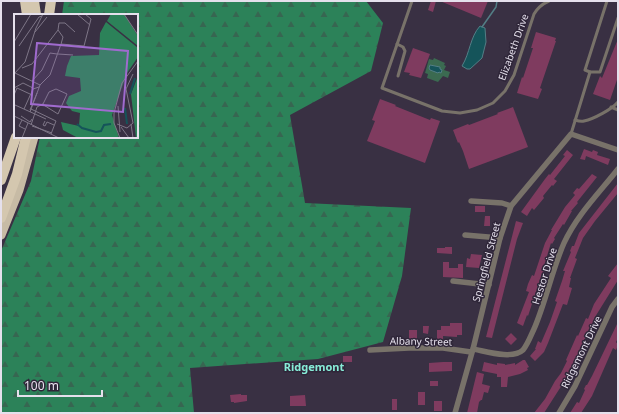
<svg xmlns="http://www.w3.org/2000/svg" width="619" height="414" font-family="'Noto Sans',sans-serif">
  <defs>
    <pattern id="forest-firs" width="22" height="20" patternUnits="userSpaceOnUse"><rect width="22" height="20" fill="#2c8259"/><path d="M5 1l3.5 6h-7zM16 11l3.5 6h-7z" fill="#376651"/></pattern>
  </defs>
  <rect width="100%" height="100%" fill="#393043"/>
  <polygon fill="#3b6a51" points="434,58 445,63 444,65 446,66 444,70 450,72 448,78 443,76 438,82 427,78 428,74 425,73 429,59 433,60"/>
  <polygon fill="url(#forest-firs)" points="64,1 366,1 383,23 371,71 290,115 305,203 411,208 402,276 383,342 318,359 190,368 194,413 1,413 1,251 31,181 40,137 137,137 137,15 62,15"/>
  <g fill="#15545a" stroke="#537e86">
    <path d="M480,26L485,28L486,42L482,58L470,69H467L462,66C470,53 470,37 480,26Z"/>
    <polygon points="430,65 440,67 440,69 442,70 441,73 439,72 438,73 430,70 429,68"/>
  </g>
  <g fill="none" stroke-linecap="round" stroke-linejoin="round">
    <polyline stroke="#537e86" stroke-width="1.5" points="482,27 496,7 497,1"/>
  </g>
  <g fill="#7f3b5f">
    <polygon points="431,1 436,1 433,12 428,10"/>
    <polygon points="440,1 488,1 481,18"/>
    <polygon points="536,32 556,38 555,41 556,41 540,88 542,89 538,99 517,93 522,77 523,78 533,48 531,48"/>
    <polygon points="618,39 618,77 610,100 593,94 600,76 602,78"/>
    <polygon points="413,48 430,54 421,78 409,75 410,73 404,72"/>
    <polygon points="380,99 396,105 395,106 430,120 431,118 440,121 425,163 367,141 375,121 372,120"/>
    <polygon points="513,107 528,147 469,169 463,151 459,142 458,143 453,130 468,124 469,125 498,114 497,113"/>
    <polygon points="584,149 592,152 593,150 598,152 597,155 610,159 608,165 586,156 585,160 580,159"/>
    <polygon points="567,150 573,155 554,179 557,181 553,186 552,185 543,196 544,198 534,210 532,208 527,216 521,212 545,179 549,174 550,175 565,156 563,155"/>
    <polygon points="592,174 597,177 577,202 578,203 571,211 572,211 564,225 563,224 554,238 555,239 552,244 551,243 543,269 544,269 543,273 542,273 528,316 527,315 523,326 517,323 529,292 526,291 528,284 532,275 534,276 545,243 552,230 551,230 565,207 575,195 573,193 577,188 579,189"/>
    <polygon points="618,183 618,193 595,221 583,238 575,258 577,259 570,278 571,278 569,287 572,288 567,305 563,304 548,343 544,352 535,361 530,356 536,349 535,349 538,341 541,343 550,322 557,302 555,301 562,281 565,271 563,271 571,252 570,251 572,246 574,246 579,233"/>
    <rect x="475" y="206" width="10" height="6"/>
    <polygon points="485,216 490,216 490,226 484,226"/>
    <polygon points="516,221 523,223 517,239 492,338 486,337"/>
    <polygon points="445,247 452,247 452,254 437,253 437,248 445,248"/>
    <polygon points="471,254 482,255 479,268 466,267 467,258 470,259"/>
    <polygon points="443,262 449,262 449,268 458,268 458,264 463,264 463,278 443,277"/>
    <polygon points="618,263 618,280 595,317 576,358 576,361 569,374 544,413 534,413 545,399 555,381 561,373 567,361 566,360 577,335 578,336 586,318 588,319 594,304 611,278 608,276"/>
    <polygon points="618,322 618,338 616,342 618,345 616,350 613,348 592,396 581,413 570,413 577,402 579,403 585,390 584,389 586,385 587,385 592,376"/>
    <polygon points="450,323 462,323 462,335 457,335 457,337 443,336 443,339 437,339 437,330 441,330 441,326 450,326"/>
    <polygon points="423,326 429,326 428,334 423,333"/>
    <polygon points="409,330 417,330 417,344 413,344 413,341 409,341"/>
    <polygon points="511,333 517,339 511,345 505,339"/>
    <rect x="343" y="356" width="9" height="6"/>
    <polygon points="523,360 525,360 529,367 527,368 528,370 520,374 508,377 507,387 501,387 501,377 497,377 497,374 482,371 484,362 497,365 497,363 505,364 505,365 515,363 515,365"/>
    <polygon points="443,362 452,362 452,371 429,372 429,363"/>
    <polygon points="477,372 484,374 482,384 490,386 488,393 484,392 482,400 481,400 479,402 477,413 467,413"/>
    <rect x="430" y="381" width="8" height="5"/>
    <rect x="418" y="392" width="7" height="13"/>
    <polygon points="241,394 241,395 247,395 247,401 234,403 234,402 231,402 230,395"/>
    <polygon points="305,395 306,406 290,406 290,396"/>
    <rect x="392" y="399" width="5" height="11"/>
    <rect x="434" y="401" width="8" height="10"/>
  </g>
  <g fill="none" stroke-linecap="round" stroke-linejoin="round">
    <g stroke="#787269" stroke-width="3">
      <path d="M412,1L382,88L442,111L460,113L477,110L493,103L505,91L514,75L534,14C538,7 542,4 549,1"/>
      <polyline points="397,44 403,47 405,51 398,76"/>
      <polyline points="590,72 600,72 618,18"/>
      <polyline points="611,107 618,110"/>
      <path d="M575,120C578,121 581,122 584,121C594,119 612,109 618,102"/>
      <polyline points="571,134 590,72 585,70 607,1"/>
    </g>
    <g stroke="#787269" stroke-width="5.5">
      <polyline points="471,201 502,203 511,206"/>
      <polyline points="465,235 500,238"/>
      <polyline points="453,281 489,285"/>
      <path d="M473,349C485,351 512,360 523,350C528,344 531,335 534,329C546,301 552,270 564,243C577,215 599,193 618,169"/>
      <polyline points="370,350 409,348 443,348 471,352"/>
      <polyline points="455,413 473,349 500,238 511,206 571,134 618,150"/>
      <polyline points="559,413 575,386 612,307 618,299"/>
    </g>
    <polyline stroke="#c7bba5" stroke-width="9" points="1,235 19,190 34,137"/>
    <g stroke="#d4c7af" stroke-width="10">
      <polyline points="25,1 27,15"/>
      <polyline points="34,1 36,15"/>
      <polyline points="49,15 51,1"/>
      <polyline points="1,180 16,137"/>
      <polyline points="1,218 17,174 26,137"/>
    </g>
  </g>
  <g text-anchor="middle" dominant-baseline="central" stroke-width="3" stroke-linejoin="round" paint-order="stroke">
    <g font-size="10" fill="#e5e0ec" stroke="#2f2639">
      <text transform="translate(513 47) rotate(-70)">Elizabeth Drive</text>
      <text transform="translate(486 262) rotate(-75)">Springfield Street</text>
      <text transform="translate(544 276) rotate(-72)">Hestor Drive</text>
      <text transform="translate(421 341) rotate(1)">Albany Street</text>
      <text transform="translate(581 352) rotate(-64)">Ridgemont Drive</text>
    </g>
    <g font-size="11" font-weight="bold" fill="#87ecd7" stroke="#2f2639">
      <text x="314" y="366">Ridgemont</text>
    </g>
  </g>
  <g transform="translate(14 14)">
    <rect width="124" height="124" fill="#393043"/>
    <path d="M97,0H110L124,22V32L93,7ZM92,8L124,34V43L113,59L98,101L105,124H64L49,116L47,108L65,112L66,99L58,97L52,89L55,82L67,77L66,64L51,62L53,52L57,42L85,41L86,19ZM124,62V124H122L117,80Z" fill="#2c8259"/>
    <path fill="none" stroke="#15545a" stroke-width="2" d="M116,80L121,64M111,94L113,110M63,110L68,114L82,118L87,117L90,111L97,110"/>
    <path fill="none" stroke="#7e7687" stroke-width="1" d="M63,0L76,11M110,0L124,21M21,18L33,3M0,28L17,0M47,30L70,32L77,5L71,0M5,32L25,3L28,2M44,40L59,41M8,54L18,50L44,16L45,9H51L61,18M1,59L26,71M0,60L11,48L22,14L29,0M18,67L28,56L36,39L43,40M0,74L9,69L19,74M0,81L3,74L16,80M104,92L106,118M0,93L1,91L32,105M10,95L19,75L25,73M17,95L42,107L37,120M16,96L23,79M16,98L26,71L36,61L47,30L49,23L44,16M0,102L45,124M7,102L16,108L18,105M8,106L5,112L11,115M31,107L29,111L31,112L33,108L40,111M103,110L113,114L119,109L112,75L119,60M117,110L119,124M17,111L23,93L29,90L35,78L42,75L53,80L44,100L28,90M18,112L38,119M107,113L115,124M8,124L14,109M106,124L100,109V99L108,69L124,47"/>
    <path fill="#a06bcf" fill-opacity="0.15" stroke="#a06bcf" stroke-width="2" d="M23,29L114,37L109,98L17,90Z"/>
    <rect width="124" height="124" fill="none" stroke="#e5e0ec" stroke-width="2"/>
  </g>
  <rect width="619" height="414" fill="none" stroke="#e5e0ec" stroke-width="4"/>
  <path d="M18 390v6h84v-6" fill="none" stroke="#e5e0ec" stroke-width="2"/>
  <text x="24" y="390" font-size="12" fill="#e5e0ec" stroke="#2f2639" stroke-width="3" paint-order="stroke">100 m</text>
</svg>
